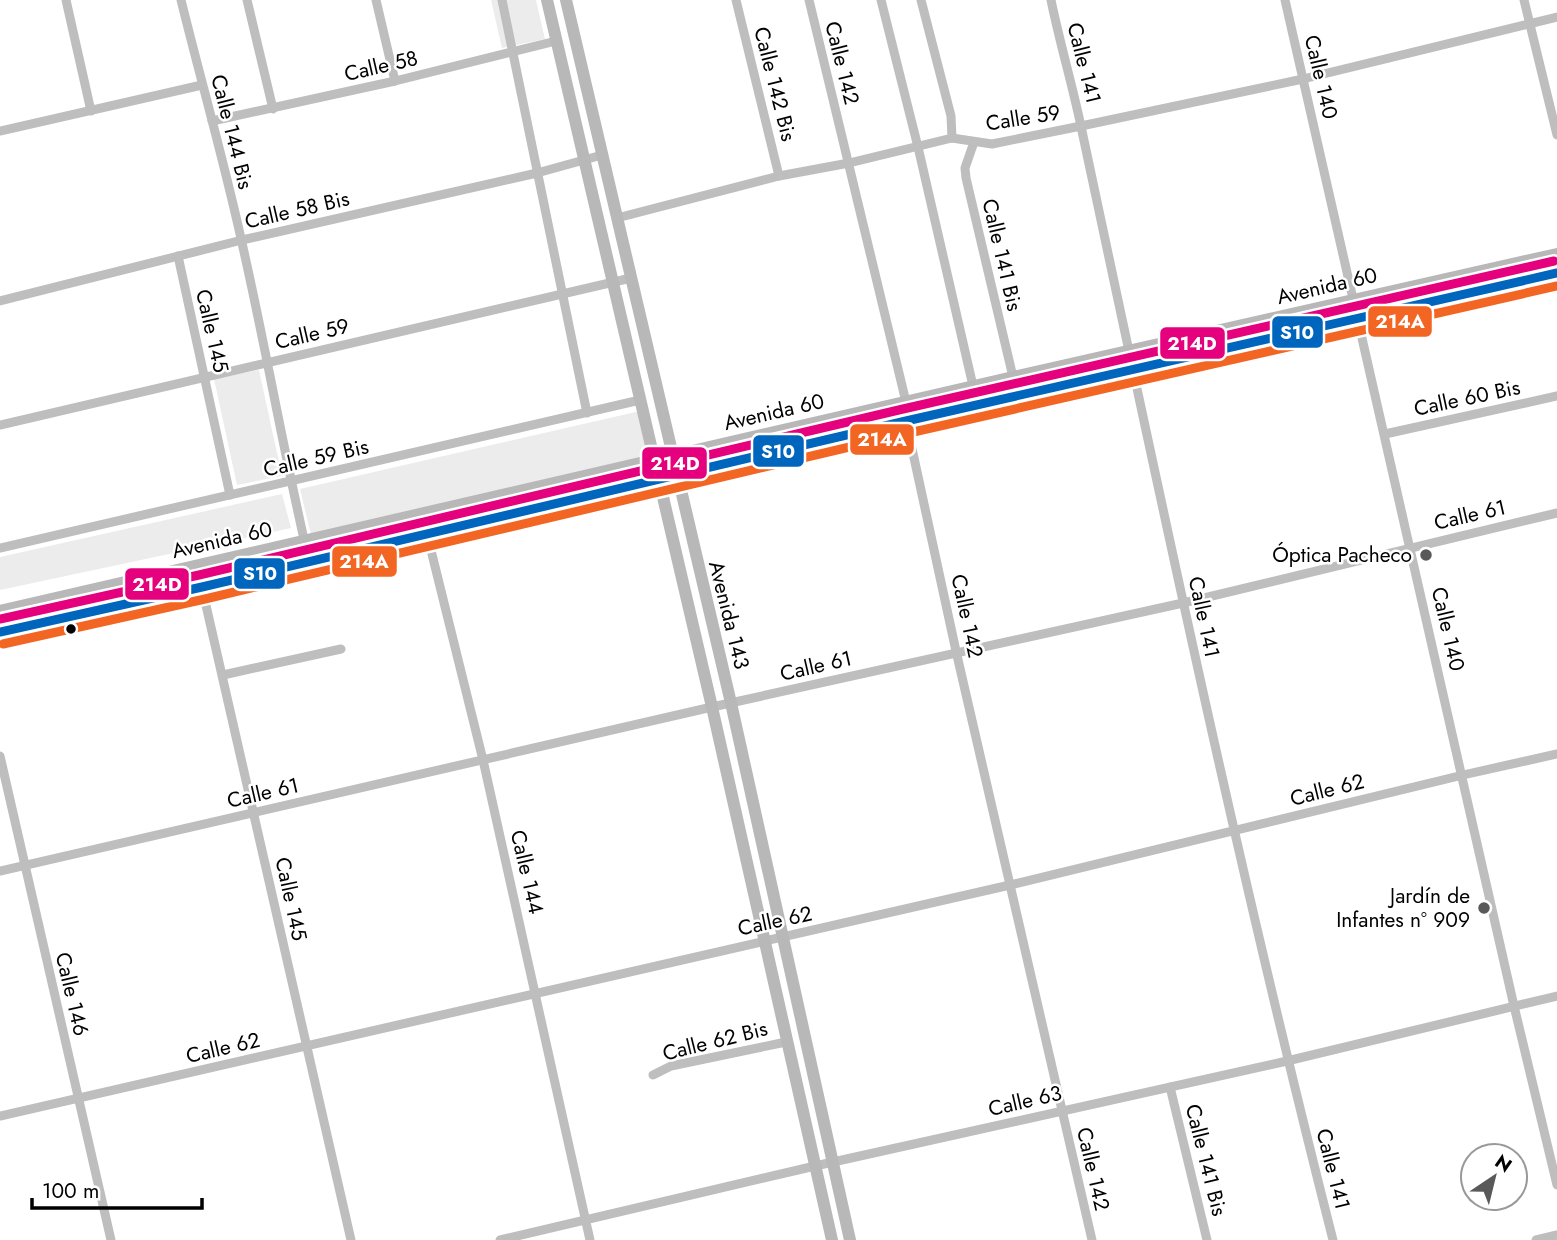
<svg xmlns="http://www.w3.org/2000/svg" width="1557" height="1240" font-family="Jost,sans-serif">
  <rect width="100%" height="100%" fill="#fff"/>
  <g fill="#ececec">
    <polygon points="491,0 536,0 545,39 502,48"/>
    <polygon points="259,370 282,476 237,485 214,379"/>
    <polygon points="640,411 651,461 312,539 300,489"/>
    <polygon points="282,494 291,528 0,590 0,557"/>
  </g>
  <g fill="none" stroke-linecap="round" stroke-linejoin="round">
    <g stroke="#bebebe" stroke-width="9">
      <polyline points="66,0 91,111"/>
      <path d="M181,0C201,81 224,161 242,243C266,348 284,455 309,561"/>
      <polyline points="247,0 273,109"/>
      <polyline points="376,0 395,81"/>
      <polyline points="502,0 587,413"/>
      <polyline points="736,0 779,176"/>
      <polyline points="809,0 906,402 906,421 956,651 1092,1240"/>
      <polyline points="881,0 918,147 973,386"/>
      <polyline points="921,0 951,116 952,138"/>
      <path d="M1051,0C1060,44 1073,87 1082,131C1161,502 1239,872 1333,1240"/>
      <polyline points="1285,0 1514,1006 1557,1185"/>
      <polyline points="1524,0 1557,135"/>
      <polyline points="212,121 395,81 556,41"/>
      <polyline points="0,131 202,85"/>
      <polyline points="974,142 965,168 966,178 1013,377"/>
      <polyline points="617,218 779,176 849,163 952,138 992,144 1081,126 1303,79 1557,17"/>
      <polyline points="178,256 230,495"/>
      <polyline points="0,301 242,240 537,173 602,155"/>
      <polyline points="0,425 631,278"/>
      <polyline points="1385,434 1557,396"/>
      <polyline points="422,514 483,760 590,1240"/>
      <polyline points="0,548 640,400"/>
      <polyline points="197,566 351,1240"/>
      <polyline points="223,675 341,649"/>
      <polyline points="0,756 111,1240"/>
      <polyline points="0,871 712,707 1183,603 1557,513"/>
      <polyline points="653,1075 671,1066 786,1042"/>
      <polyline points="1170,1087 1207,1240"/>
      <polyline points="0,1116 1010,885 1463,775 1557,754"/>
      <polyline points="500,1240 815,1166 1287,1061 1557,996"/>
      <polyline points="1536,1240 1557,1235"/>
    </g>
    <g stroke="#b8b8b8" stroke-width="12">
      <polyline points="547,0 712,707 832,1240"/>
      <polyline points="566,0 731,703 850,1240"/>
      <polyline points="0,611 1013,377 1557,254"/>
      <polyline points="0,632 202,587 906,421 1557,273"/>
    </g>
    <defs>
      <polyline id="bus-1" points="0,632 202,587 906,421 1557,273"/>
      <polyline id="bus-2" points="3,644 205,599 909,433 1557,286"/>
      <polyline id="bus-3" points="0,619 199,575 903,409 1554,261"/>
    </defs>
    <use href="#bus-1" stroke="#fff" stroke-width="14"/>
    <use href="#bus-2" stroke="#fff" stroke-width="14"/>
    <use href="#bus-3" stroke="#fff" stroke-width="14"/>
    <use href="#bus-1" stroke="#0065bd" stroke-width="9"/>
    <use href="#bus-2" stroke="#f26522" stroke-width="9"/>
    <use href="#bus-3" stroke="#e5007d" stroke-width="9"/>
  </g>
  <g fill="#595959" stroke="#fff" stroke-width="2.5">
    <circle cx="1426" cy="555" r="7"/>
    <circle cx="1484" cy="908" r="7"/>
  </g>
  <circle fill="#000" stroke="#fff" stroke-width="2.5" cx="71" cy="629" r="6"/>
  <g text-anchor="middle" dominant-baseline="central" stroke-width="5" stroke-linejoin="round" paint-order="stroke">
    <g font-size="21" fill="#000" stroke="#fff">
      <text transform="translate(842 63) rotate(76)">Calle 142</text>
      <text transform="translate(1084 63) rotate(76)">Calle 141</text>
      <text transform="translate(381 66) rotate(-13)">Calle 58</text>
      <text transform="translate(1321 77) rotate(77)">Calle 140</text>
      <text transform="translate(775 84) rotate(76)">Calle 142 Bis</text>
      <text transform="translate(1023 118) rotate(-9)">Calle 59</text>
      <text transform="translate(232 132) rotate(76)">Calle 144 Bis</text>
      <text transform="translate(297 210) rotate(-13)">Calle 58 Bis</text>
      <text transform="translate(1002 255) rotate(77)">Calle 141 Bis</text>
      <text transform="translate(1327 286) rotate(-13)">Avenida 60</text>
      <text transform="translate(212 331) rotate(77)">Calle 145</text>
      <text transform="translate(312 334) rotate(-13)">Calle 59</text>
      <text transform="translate(1467 398) rotate(-12)">Calle 60 Bis</text>
      <text transform="translate(774 412) rotate(-13)">Avenida 60</text>
      <text transform="translate(316 458) rotate(-13)">Calle 59 Bis</text>
      <text transform="translate(1470 515) rotate(-13)">Calle 61</text>
      <text transform="translate(222 540) rotate(-13)">Avenida 60</text>
      <text transform="translate(729 615) rotate(76)">Avenida 143</text>
      <text transform="translate(967 616) rotate(78)">Calle 142</text>
      <text transform="translate(1204 617) rotate(78)">Calle 141</text>
      <text transform="translate(1448 629) rotate(77)">Calle 140</text>
      <text transform="translate(816 666) rotate(-13)">Calle 61</text>
      <text transform="translate(1327 790) rotate(-14)">Calle 62</text>
      <text transform="translate(263 793) rotate(-13)">Calle 61</text>
      <text transform="translate(527 872) rotate(77)">Calle 144</text>
      <text transform="translate(291 899) rotate(78)">Calle 145</text>
      <text transform="translate(775 921) rotate(-12)">Calle 62</text>
      <text transform="translate(72 994) rotate(77)">Calle 146</text>
      <text transform="translate(715 1041) rotate(-14)">Calle 62 Bis</text>
      <text transform="translate(223 1048) rotate(-13)">Calle 62</text>
      <text transform="translate(1025 1101) rotate(-13)">Calle 63</text>
      <text transform="translate(1206 1160) rotate(76)">Calle 141 Bis</text>
      <text transform="translate(1093 1169) rotate(77)">Calle 142</text>
      <text transform="translate(1333 1169) rotate(76)">Calle 141</text>
    </g>
    <g font-size="21" fill="#000" stroke="#fff" text-anchor="end">
      <text x="1412" y="555">Óptica Pacheco</text>
      <text x="1470" y="896">Jardín de<tspan x="1470" dy="24">Infantes n° 909</tspan></text>
    </g>
  </g>
  <g stroke="#fff" stroke-width="2.5">
    <rect x="1367" y="305" width="66" height="33" rx="7" fill="#f26522"/>
    <rect x="1271" y="315" width="53" height="34" rx="7" fill="#0065bd"/>
    <rect x="1159" y="326" width="67" height="34" rx="7" fill="#e5007d"/>
    <rect x="849" y="423" width="66" height="33" rx="7" fill="#f26522"/>
    <rect x="752" y="434" width="53" height="34" rx="7" fill="#0065bd"/>
    <rect x="641" y="446" width="67" height="34" rx="7" fill="#e5007d"/>
    <rect x="331" y="545" width="67" height="33" rx="7" fill="#f26522"/>
    <rect x="233" y="557" width="53" height="33" rx="7" fill="#0065bd"/>
    <rect x="124" y="567" width="66" height="34" rx="7" fill="#e5007d"/>
  </g>
  <g font-size="19" text-anchor="middle" font-weight="bold" fill="#fff">
    <text x="1400" y="328">214A</text>
    <text x="1297" y="339">S10</text>
    <text x="1192" y="350">214D</text>
    <text x="882" y="446">214A</text>
    <text x="778" y="458">S10</text>
    <text x="675" y="470">214D</text>
    <text x="364" y="568">214A</text>
    <text x="260" y="580">S10</text>
    <text x="157" y="591">214D</text>
  </g>
  <g transform="translate(1494 1177) rotate(35)"><circle r="33" fill="#ffffff" stroke="#999999" stroke-width="2"/>
  <path d="M0-5L12 26L0 18L-12 26Z" fill="#595959"/>
  <text y="-10" font-size="19" font-weight="bold" text-anchor="middle" fill="#000000">N</text>
  </g>
  <path d="M32 1198v10h170v-10" fill="none" stroke="#000000" stroke-width="3.5"/>
  <text x="42" y="1198" font-size="21" fill="#000000" stroke="#ffffff" stroke-width="5" paint-order="stroke">100 m</text>
</svg>
